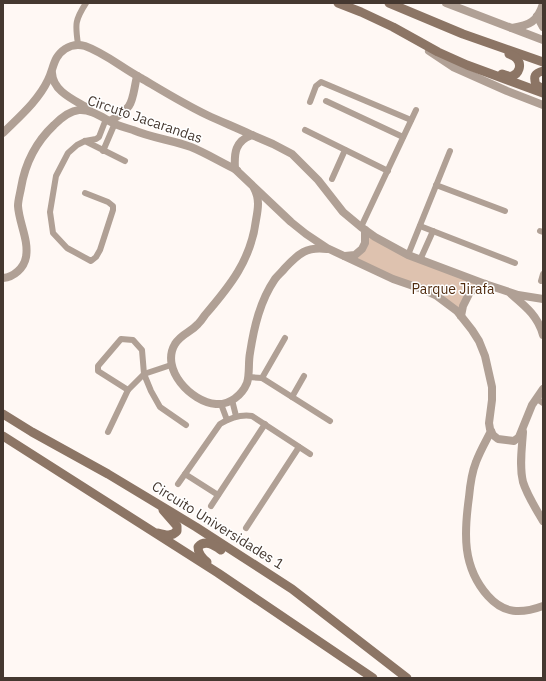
<svg xmlns="http://www.w3.org/2000/svg" width="546" height="681" font-family="'IBM Plex Sans',sans-serif">
  <rect width="100%" height="100%" fill="#fff8f4"/>
  <polygon fill="#dec2af" points="365,230 375,237 485,284 469,295 461,316 448,304 344,257 362,249"/>
  <g fill="none" stroke-linecap="round" stroke-linejoin="round">
    <g stroke="#b0a095" stroke-width="6">
      <path d="M78,44C75,24 75,20 86,3"/>
      <polyline points="326,101 403,137"/>
      <polyline points="310,102 316,86 321,82 411,120"/>
      <polyline points="305,130 388,171"/>
      <polyline points="85,141 125,161"/>
      <polyline points="103,151 115,123"/>
      <polyline points="332,179 345,150"/>
      <polyline points="436,185 505,211"/>
      <polyline points="85,193 108,202 113,206 113,210 100,250 96,257 91,261 67,248 53,233 50,212 56,176 68,153 77,145 85,141 96,139 99,137 106,119"/>
      <polyline points="420,226 515,263"/>
      <polyline points="361,227 416,110"/>
      <polyline points="540,231 543,232"/>
      <polyline points="408,255 450,151"/>
      <polyline points="420,260 433,231"/>
      <polyline points="541,281 543,274"/>
      <polyline points="248,377 262,378 330,421"/>
      <polyline points="262,378 285,338"/>
      <polyline points="128,390 98,371 98,366 121,339 133,340 142,350 144,374 151,391 160,407 186,425"/>
      <polyline points="292,397 304,376"/>
      <polyline points="537,399 543,403"/>
      <polyline points="232,400 236,416"/>
      <polyline points="221,404 227,420"/>
      <polyline points="108,432 128,390 144,374 171,365"/>
      <polyline points="185,474 218,495"/>
      <path d="M178,484L220,424C230,418 240,414 252,416L310,454"/>
      <polyline points="211,506 265,424"/>
      <polyline points="246,528 299,447"/>
    </g>
    <g stroke="#b0a095" stroke-width="8">
      <polyline points="446,3 543,40"/>
      <polyline points="537,16 543,27"/>
      <path d="M512,28C530,25 537,22 543,4"/>
      <polyline points="429,51 453,67 507,91 543,105"/>
      <path d="M52,73C53,92 75,100 89,109"/>
      <path d="M110,121C135,106 131,103 137,76"/>
      <path d="M3,133C19,117 38,101 48,80C54,68 53,57 65,49C71,45 78,44 85,46C105,53 122,68 141,78C163,91 184,104 207,115C222,122 237,128 252,135"/>
      <path d="M254,188C260,199 258,209 256,220C251,260 230,286 205,315C203,318 201,321 198,324C190,333 182,333 175,344C160,369 191,402 216,404C230,405 242,395 247,383C250,374 248,363 250,353C254,327 260,301 275,279C278,275 282,272 285,268C298,254 307,246 327,249"/>
      <polyline points="345,256 355,255 362,249 365,243 365,230"/>
      <path d="M3,278C14,277 24,268 26,257C29,240 19,223 18,206C18,200 20,194 21,188C25,164 36,142 54,125C61,118 69,111 79,110C91,109 103,118 113,123C119,126 126,128 133,130C152,138 172,140 191,147C206,153 222,163 237,170"/>
      <path d="M511,294C525,306 538,316 543,335"/>
      <path d="M543,299L518,295L485,284L408,255L375,237L361,227L343,212L318,180L292,154L273,144L252,135C235,141 234,153 235,169L291,222L306,234L327,248L393,279L422,289L437,296L457,311L472,330L479,341L485,356L492,387V400L489,423L490,429L493,435L498,439L514,441L519,437L532,405L543,389"/>
      <polyline points="461,316 463,306 470,292 485,284"/>
      <path d="M491,431C486,441 480,451 476,462C472,472 470,486 469,497C464,533 462,567 488,596C504,614 521,614 543,606"/>
      <path d="M523,432C522,448 519,466 523,482C527,495 536,509 543,521"/>
    </g>
    <g stroke="#8c7565" stroke-width="9">
      <polyline points="338,3 361,12 393,27 438,52 467,65 543,93"/>
      <polyline points="389,3 463,34 543,62"/>
      <path d="M543,71C535,73 533,76 536,85L543,89"/>
      <path d="M502,74C505,75 508,77 512,76C519,74 522,65 517,59C515,56 512,55 509,54"/>
      <polyline points="3,414 32,432 108,474 196,527 292,589 407,678"/>
      <polyline points="3,436 218,573 373,678"/>
      <path d="M158,533C165,535 172,537 177,531V526L163,510"/>
      <path d="M207,562C202,558 198,554 198,547C205,539 214,545 221,550"/>
    </g>
  </g>
  <g text-anchor="middle" dominant-baseline="central" stroke-width="3" stroke-linejoin="round" paint-order="stroke">
    <g font-size="14" fill="#453830" stroke="#fff">
      <text transform="translate(145 119) rotate(19)">Circuto Jacarandas</text>
      <text transform="translate(218 525) rotate(32)">Circuito Universidades 1</text>
    </g>
    <g font-size="14" fill="#502b0e" stroke="#fff">
      <text x="453" y="289">Parque Jirafa</text>
    </g>
  </g>
  <rect width="546" height="681" fill="none" stroke="#453830" stroke-width="8"/>
</svg>
